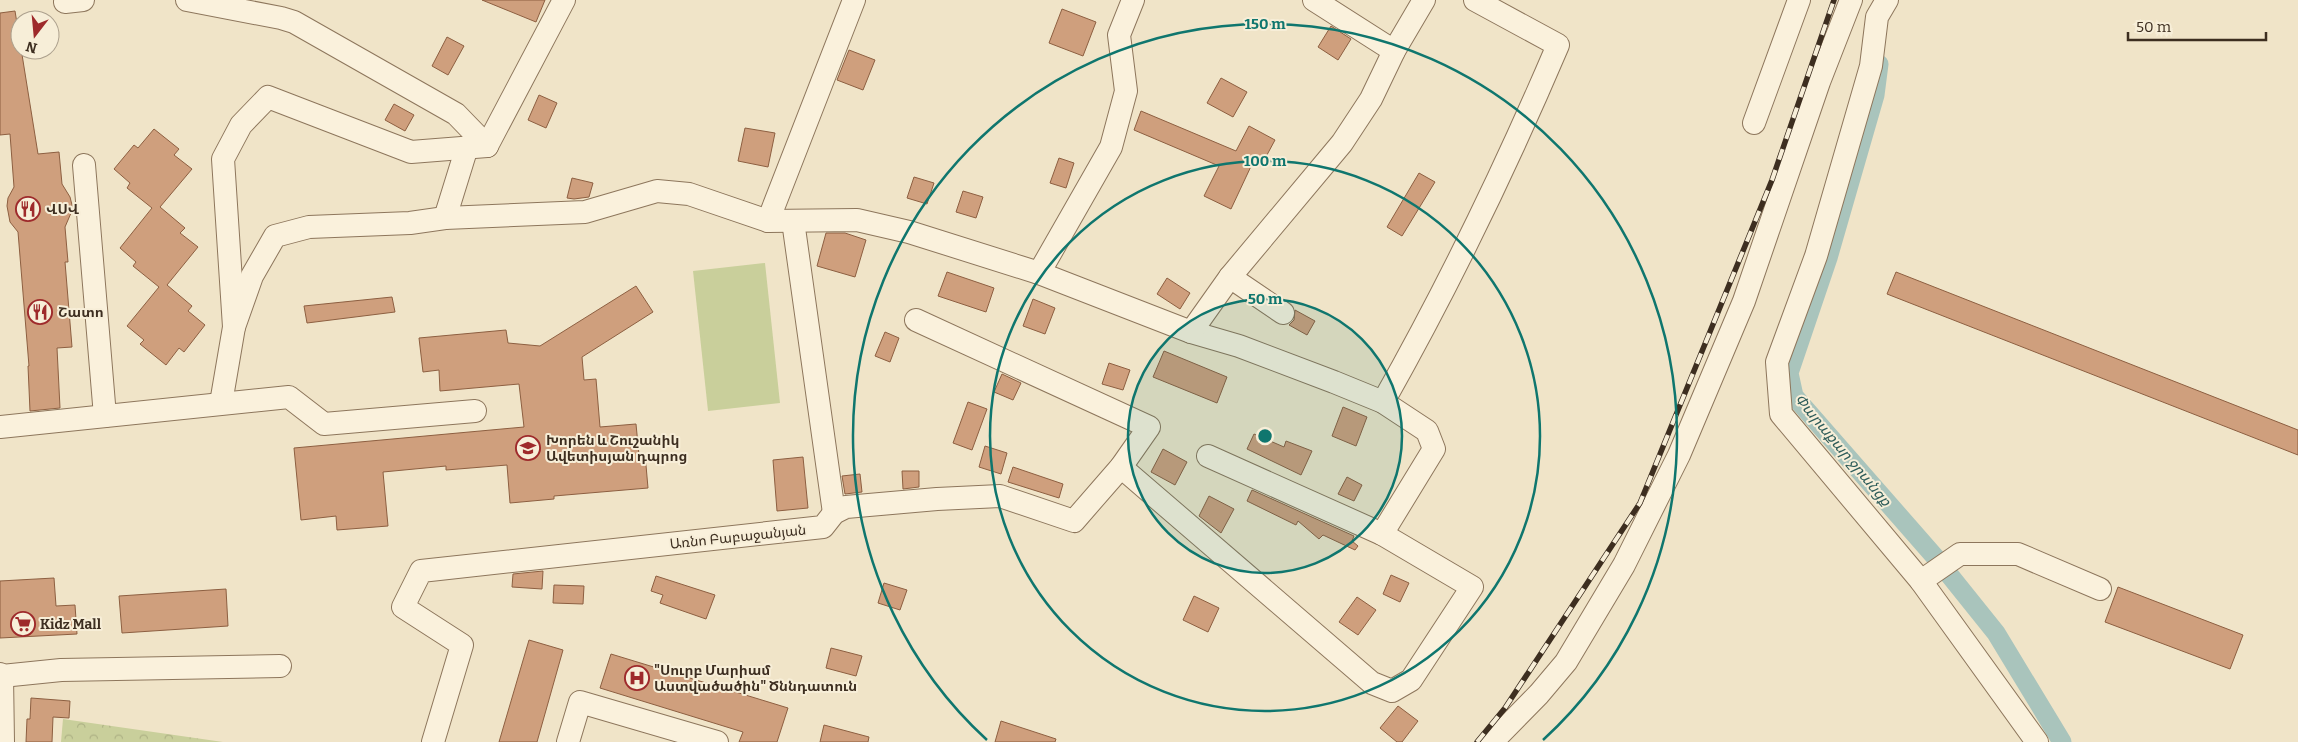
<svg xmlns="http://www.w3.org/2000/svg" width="2298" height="742" font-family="Bitter,'Noto Sans Armenian',serif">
  <defs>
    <pattern id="park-crowns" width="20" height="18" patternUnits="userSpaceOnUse" patternTransform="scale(1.25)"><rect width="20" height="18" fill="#c9cf9b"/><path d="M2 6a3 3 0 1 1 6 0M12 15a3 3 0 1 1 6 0" fill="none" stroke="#aeb285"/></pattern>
  </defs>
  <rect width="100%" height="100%" fill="#f0e4c8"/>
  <polygon fill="url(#park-crowns)" points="63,719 223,742 61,742"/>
  <polygon fill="#c9cf9b" points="765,263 780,403 708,411 693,271"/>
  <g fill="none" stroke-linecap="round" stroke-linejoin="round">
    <polyline stroke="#a9c4bc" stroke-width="19" points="1879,64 1875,95 1828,258 1789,373 1794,396 1935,557 1996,633 2062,742"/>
  </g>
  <g fill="#cf9f7d" stroke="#8d5f41">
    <polygon points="482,0 545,0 536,22"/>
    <polygon points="1062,9 1096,22 1083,56 1049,43"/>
    <polygon points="15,11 38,154 59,152 62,184 70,197 72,205 71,213 65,227 68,262 65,262 72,347 57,348 60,408 30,411 28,366 29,366 18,232 10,222 7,206 8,198 14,187 10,134 0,135 0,13"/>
    <polygon points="1331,26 1351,39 1338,60 1318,47"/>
    <polygon points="447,37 464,46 448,75 432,66"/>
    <polygon points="849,50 875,60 863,90 837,80"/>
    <polygon points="1221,78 1247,92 1233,117 1207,103"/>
    <polygon points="539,95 557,103 546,128 528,120"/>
    <polygon points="394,104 414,115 405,131 385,120"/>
    <polygon points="1141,111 1236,151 1249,126 1275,140 1261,166 1253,162 1231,209 1204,196 1219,166 1134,130"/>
    <polygon points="745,128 775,133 768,167 738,161"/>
    <polygon points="154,129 179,149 174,155 192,169 160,207 185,228 180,233 198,247 167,285 192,306 188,311 205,325 184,352 179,348 166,365 140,344 144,340 127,326 159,287 133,266 136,262 120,248 152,208 127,188 130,183 114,169 134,145 138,148"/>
    <polygon points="1059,158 1074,163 1066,188 1050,183"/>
    <polygon points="1419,173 1435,182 1402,236 1387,227"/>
    <polygon points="914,177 934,183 927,204 907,198"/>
    <polygon points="572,178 593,183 589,197 574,199 567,198"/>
    <polygon points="963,191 983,197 976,218 956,212"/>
    <polygon points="826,233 845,233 866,240 855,277 817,266"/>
    <polygon points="947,272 994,288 986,312 938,296"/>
    <polygon points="1896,272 2298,430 2298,455 1887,294"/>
    <polygon points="1167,278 1190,293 1180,309 1157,294"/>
    <polygon points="636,286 653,312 582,357 584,380 596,379 600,427 636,424 639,455 645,454 648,488 554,496 554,499 510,503 507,465 446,470 446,466 383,472 388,526 337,530 336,516 301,520 294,448 524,427 519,384 440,391 439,370 423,372 419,338 506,330 508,343 540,346"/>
    <polygon points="392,297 395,312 307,323 304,306"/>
    <polygon points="1033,299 1055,308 1045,334 1023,326"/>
    <polygon points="1295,310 1315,321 1307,335 1289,325 1294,320"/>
    <polygon points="885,332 899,338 890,362 875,356"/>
    <polygon points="1164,351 1227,377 1217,403 1153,377"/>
    <polygon points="1109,363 1130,370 1123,390 1102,384"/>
    <polygon points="1002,374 1021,383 1013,400 994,392"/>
    <polygon points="968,402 987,409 972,450 953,443"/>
    <polygon points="1343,407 1367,417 1356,446 1332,436"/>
    <polygon points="1254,434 1284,447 1286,441 1312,451 1301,475 1247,449"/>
    <polygon points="985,446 1007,453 1001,474 979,467"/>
    <polygon points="1163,449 1187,462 1175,485 1151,472"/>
    <polygon points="803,457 808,508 777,511 773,460"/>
    <polygon points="1013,467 1063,484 1059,498 1008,482"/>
    <polygon points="902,471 919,471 919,487 903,489"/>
    <polygon points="860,474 862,492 845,494 842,476"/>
    <polygon points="1347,477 1362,485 1354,501 1338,494"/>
    <polygon points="1252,490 1354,536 1352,541 1358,546 1355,550 1323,535 1319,539 1298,521 1296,525 1247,501"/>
    <polygon points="1209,496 1234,509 1221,533 1199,516"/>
    <polygon points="543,571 542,589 512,587 513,574"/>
    <polygon points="1391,575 1409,583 1400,602 1383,594"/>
    <polygon points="656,576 715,595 706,619 660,603 663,595 651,591"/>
    <polygon points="54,578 56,606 75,605 77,634 0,638 0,581"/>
    <polygon points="884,583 907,590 900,610 878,603"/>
    <polygon points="554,585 584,586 583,604 553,603"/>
    <polygon points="2118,587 2243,635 2230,669 2105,622"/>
    <polygon points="226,589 228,626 122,633 119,596"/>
    <polygon points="1194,596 1219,608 1208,632 1183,620"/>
    <polygon points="1357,597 1376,610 1358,635 1339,622"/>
    <polygon points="529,640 563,650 537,742 499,742"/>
    <polygon points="831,648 862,656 856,676 826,668"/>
    <polygon points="611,654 788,708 777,742 739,742 743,732 600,688"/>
    <polygon points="31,698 70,701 69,718 53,717 52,742 26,742 27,719 30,719"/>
    <polygon points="1398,706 1418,721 1402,742 1397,742 1380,728"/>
    <polygon points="1001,721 1056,739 1055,742 995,742"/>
    <polygon points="824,725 869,737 868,742 820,742"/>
  </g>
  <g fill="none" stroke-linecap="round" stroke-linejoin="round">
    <defs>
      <g id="minor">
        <polyline points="187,0 281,18 294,22 456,114 487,146"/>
        <polyline points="1314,0 1394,51"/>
        <polyline points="1887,0 1877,17 1871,66 1816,256 1777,362 1781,414 1921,581 2037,742"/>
        <polyline points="65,2 83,0"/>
        <polyline points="1754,123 1799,0"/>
        <polyline points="487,146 564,0"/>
        <polyline points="84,165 105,416"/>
        <polyline points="445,218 467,147"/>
        <polyline points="768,221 854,0"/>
        <polyline points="793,221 834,513"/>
        <polyline points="1039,273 1111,147 1126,91 1119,35 1133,0"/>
        <polyline points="1230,277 1283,313"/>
        <polyline points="234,327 252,276 275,236 309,227 410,223 445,218 585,212 657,191 689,194 768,221 857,220 909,232 1039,273 1191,332 1239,346 1334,382 1383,402 1427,431 1434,449 1382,534"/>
        <polyline points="1191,332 1230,277 1342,143 1371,99 1394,51 1424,0"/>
        <path d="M1383,402C1448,287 1506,167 1558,45L1475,0"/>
        <polyline points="221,403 234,327 223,159 241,125 268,97 411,152 487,146"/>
        <polyline points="0,427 289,397 324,424 475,411"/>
        <polyline points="1121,467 1372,683 1392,691 1411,680 1472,587 1382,534 1208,456"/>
        <polyline points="1921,581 1960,554 2018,554 2100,589"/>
        <polyline points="0,674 2,676 3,742"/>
        <polyline points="2,676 61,670 280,666"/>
        <polyline points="433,742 462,645 403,607 421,571 823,527 834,513 846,507 937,499 1000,496 1074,521 1121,467 1149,427 916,320"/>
        <polyline points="568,742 580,702 717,742"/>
        <polyline points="1492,742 1539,694 1566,662 1624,565 1679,455 1744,301 1819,82 1851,0"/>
      </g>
    </defs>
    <use href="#minor" stroke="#8d765c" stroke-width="24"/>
    <use href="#minor" stroke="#faf1dc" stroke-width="22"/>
    <defs>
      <polyline id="rail" points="1477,742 1505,708 1640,503 1772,180 1834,0"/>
    </defs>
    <use href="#rail" stroke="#3d2e20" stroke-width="5.5"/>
    <use href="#rail" stroke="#f7eed8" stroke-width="4" stroke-dasharray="11" stroke-linecap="butt"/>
  </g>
  <circle cx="1265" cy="436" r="137" fill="#0f766e" fill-opacity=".12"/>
  <g fill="none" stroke="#0f766e" stroke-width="2.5">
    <circle cx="1265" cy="436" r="137"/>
    <circle cx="1265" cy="436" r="275"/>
    <path d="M987 740A412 412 0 1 1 1543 740"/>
  </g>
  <defs>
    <symbol id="restaurant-ring" viewBox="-11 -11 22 22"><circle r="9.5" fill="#f7eed8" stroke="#9e2a2b" stroke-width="1.5"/><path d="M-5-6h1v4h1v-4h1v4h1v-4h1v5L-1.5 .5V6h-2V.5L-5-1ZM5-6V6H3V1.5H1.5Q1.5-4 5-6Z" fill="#9e2a2b"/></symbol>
    <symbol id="school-ring" viewBox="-11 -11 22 22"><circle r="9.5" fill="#f7eed8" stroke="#9e2a2b" stroke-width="1.5"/><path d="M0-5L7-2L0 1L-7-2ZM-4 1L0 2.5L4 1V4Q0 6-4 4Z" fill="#9e2a2b"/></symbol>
    <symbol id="supermarket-ring" viewBox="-11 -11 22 22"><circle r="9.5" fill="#f7eed8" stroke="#9e2a2b" stroke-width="1.5"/><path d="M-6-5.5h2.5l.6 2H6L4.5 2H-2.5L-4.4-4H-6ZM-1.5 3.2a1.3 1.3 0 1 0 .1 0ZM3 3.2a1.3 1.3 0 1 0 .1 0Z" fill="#9e2a2b"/></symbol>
    <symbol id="hospital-ring" viewBox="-11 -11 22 22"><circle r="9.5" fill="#f7eed8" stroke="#9e2a2b" stroke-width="1.5"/><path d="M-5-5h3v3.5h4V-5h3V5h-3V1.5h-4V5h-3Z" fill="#9e2a2b"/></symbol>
  </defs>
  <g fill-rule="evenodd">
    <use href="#restaurant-ring" x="14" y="195" width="28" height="28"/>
    <use href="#restaurant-ring" x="26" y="298" width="28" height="28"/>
    <use href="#school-ring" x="514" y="434" width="28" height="28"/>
    <use href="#supermarket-ring" x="9" y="610" width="28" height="28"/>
    <use href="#hospital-ring" x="623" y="664" width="28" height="28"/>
  </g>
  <g text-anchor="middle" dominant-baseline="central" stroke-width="4" stroke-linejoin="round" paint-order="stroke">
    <g font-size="14" font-weight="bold" fill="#3d2e20" stroke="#f7eed8" text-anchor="start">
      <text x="46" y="209">ՎՍՎ</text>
      <text x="58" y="312">Շատո</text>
      <text x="546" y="440">Խորեն և Շուշանիկ<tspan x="546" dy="16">Ավետիսյան դպրոց</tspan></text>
      <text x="40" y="624">Kidz Mall</text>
      <text x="654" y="670">"Սուրբ Մարիամ<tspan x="654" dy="16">Աստվածածին" Ծննդատուն</tspan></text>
    </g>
    <g font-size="14" fill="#3d2e20" stroke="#f7eed8">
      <text transform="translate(738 537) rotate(-6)">Առնո Բաբաջանյան</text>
    </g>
    <g font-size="15" font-style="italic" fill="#2f5d5a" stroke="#f7eed8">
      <text transform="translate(1843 450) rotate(50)">Փարաքար ջրանցք</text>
    </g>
  </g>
  <circle cx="1265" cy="436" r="8" fill="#0f766e" stroke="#f7eed8" stroke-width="2.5"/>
  <g font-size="15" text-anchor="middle" font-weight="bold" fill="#0f766e" stroke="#f7eed8" stroke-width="4" stroke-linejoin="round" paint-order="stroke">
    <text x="1265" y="29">150 m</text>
    <text x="1265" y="166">100 m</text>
    <text x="1265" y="304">50 m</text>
  </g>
  <g transform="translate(35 35) rotate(196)"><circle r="24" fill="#f7eed8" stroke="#ada18e"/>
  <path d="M0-4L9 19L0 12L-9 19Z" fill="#9e2a2b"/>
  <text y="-8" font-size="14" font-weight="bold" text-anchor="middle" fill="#3d2e20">N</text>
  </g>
  <path d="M2128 32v8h138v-8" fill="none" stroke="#3d2e20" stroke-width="2.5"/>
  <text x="2136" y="32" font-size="15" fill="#3d2e20" stroke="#f7eed8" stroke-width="4" paint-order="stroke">50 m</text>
</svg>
